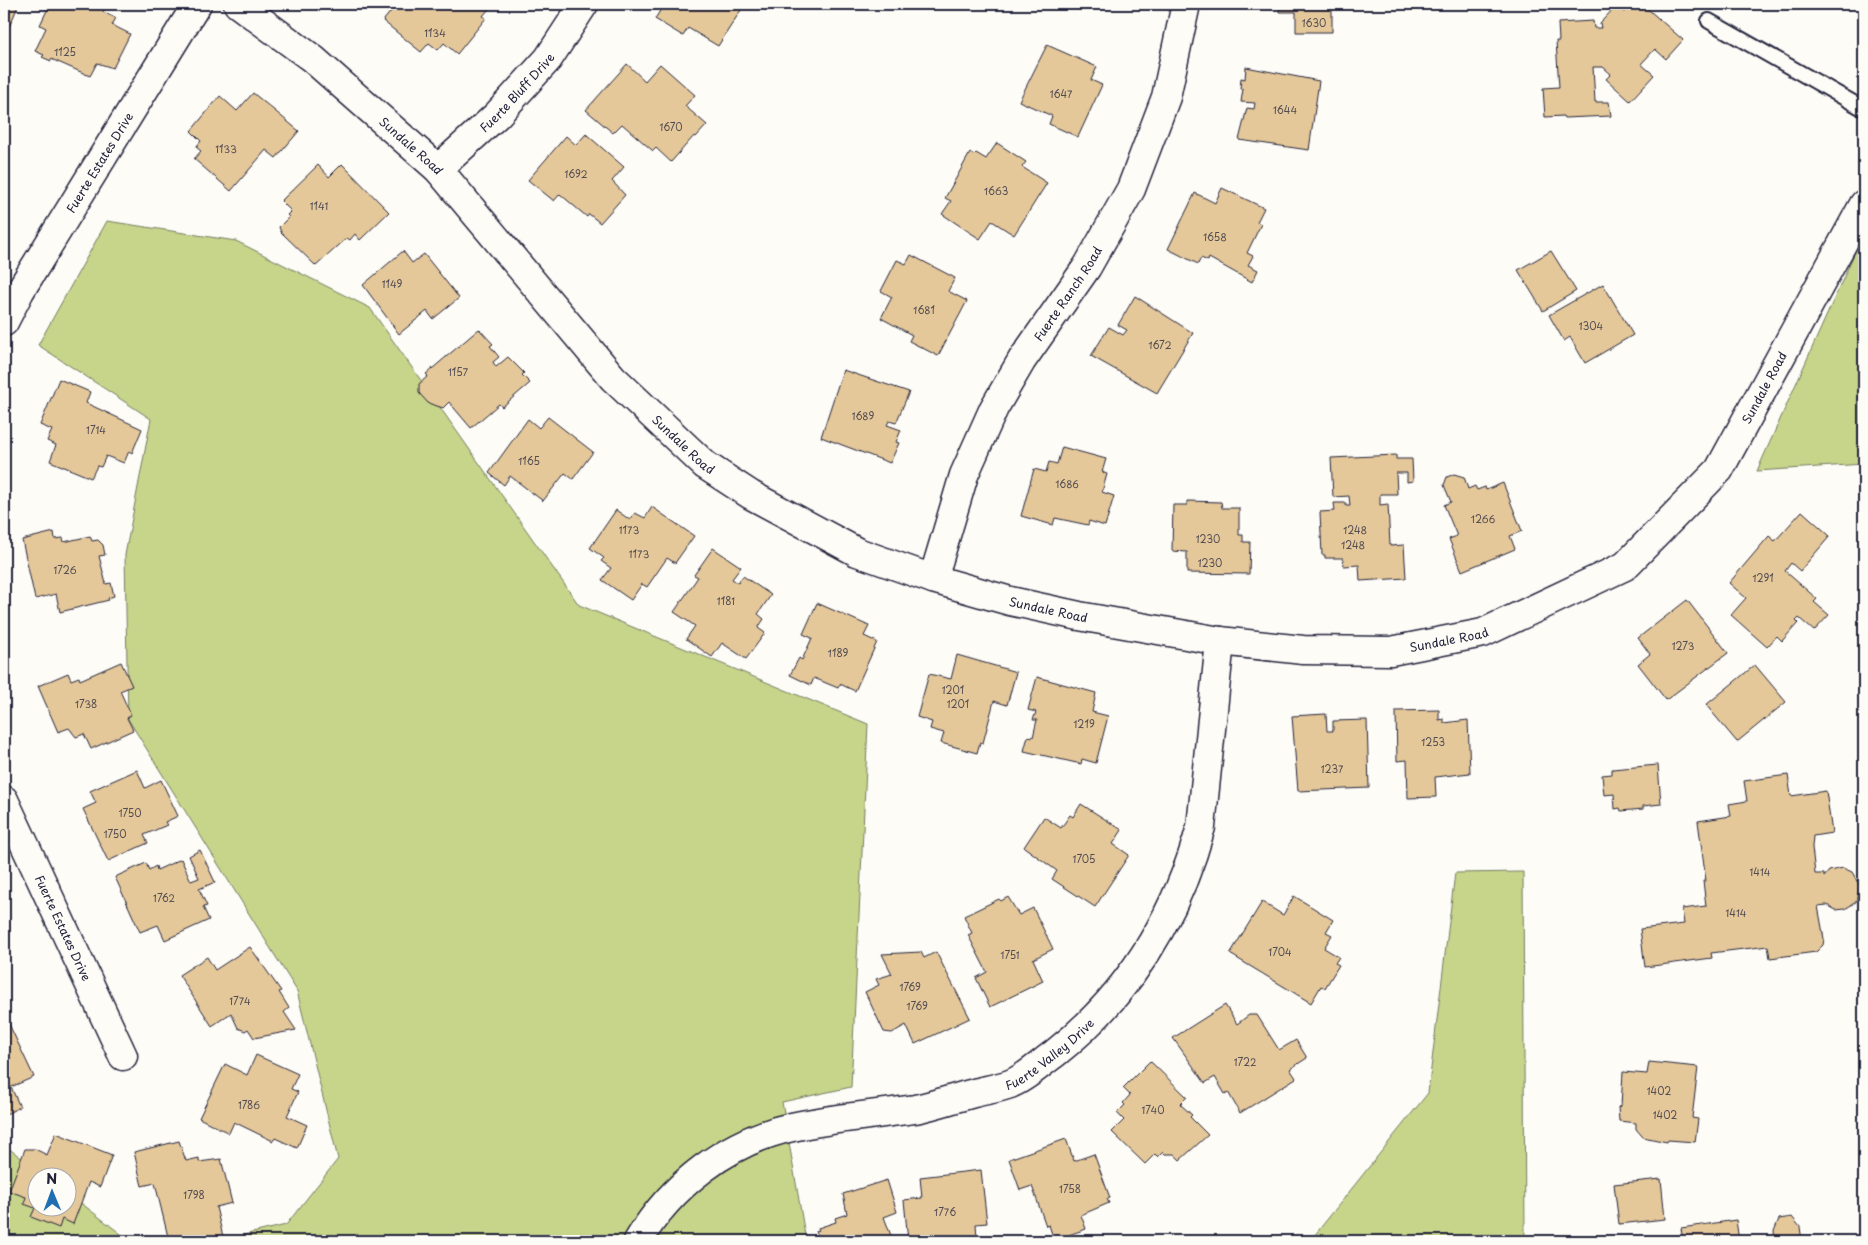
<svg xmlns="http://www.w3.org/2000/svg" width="1868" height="1245" font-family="'Playpen Sans',sans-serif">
  <rect width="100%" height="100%" fill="#fdfcf7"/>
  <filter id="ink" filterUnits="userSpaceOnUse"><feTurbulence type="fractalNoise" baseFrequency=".02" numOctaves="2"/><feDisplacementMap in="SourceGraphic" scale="10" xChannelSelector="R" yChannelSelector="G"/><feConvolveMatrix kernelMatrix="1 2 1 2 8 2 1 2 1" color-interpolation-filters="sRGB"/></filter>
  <g filter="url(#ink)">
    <g fill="#c6d58a" stroke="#747c62">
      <polygon points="107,221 236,241 370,308 579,605 868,724 851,1087 782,1102 806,1241 218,1241 286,1225 338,1159 297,991 128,719 125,555 151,419 38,345"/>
      <polygon points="1864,232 1864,464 1757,471"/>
      <polygon points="1523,872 1525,1241 1310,1241 1428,1093 1455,873"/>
      <polygon points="4,1145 47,1177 38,1178 38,1208 68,1208 68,1193 130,1241 4,1241"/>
    </g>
    <g fill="#e5c899" stroke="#22223b" fill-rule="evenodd">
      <polygon points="4,4 18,6 4,39"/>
      <polygon points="50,4 107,4 103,12 116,18 112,25 130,34 113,68 97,63 90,76 51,59 51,61 42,57 44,55 35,51 46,28 40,25"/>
      <polygon points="397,4 493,4 483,16 486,18 457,54 444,43 438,50 429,43 421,52 383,21"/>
      <polygon points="664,4 741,4 738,8 741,10 718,46 688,28 683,36 655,19"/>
      <polygon points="1280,4 1330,4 1330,8 1332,8 1332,32 1296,32 1296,12 1279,12"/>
      <polygon points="1633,4 1642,4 1683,40 1666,59 1655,49 1641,64 1654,75 1630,101 1606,79 1611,74 1603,67 1593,67 1595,102 1609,102 1611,116 1564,118 1563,116 1545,117 1543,88 1559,87 1556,41 1559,41 1558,23 1593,21 1594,28 1601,28 1600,23 1617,5 1625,12"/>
      <polygon points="1047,45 1097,67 1091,80 1102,85 1078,137 1049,124 1052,116 1019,101"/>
      <polygon points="627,64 645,81 660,64 695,95 685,106 707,125 696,137 694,136 671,162 656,148 653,151 622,124 613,133 586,110"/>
      <polygon points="1246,67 1319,81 1309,150 1239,140 1247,108 1254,109 1255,103 1241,102 1243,89 1240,89 1241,78 1245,79"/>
      <polygon points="253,93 299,131 276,158 266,150 231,191 194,159 201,151 196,147 201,141 191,131 220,96 237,111"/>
      <polygon points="586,134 624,167 612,181 625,195 600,223 589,214 587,217 560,194 554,201 528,180 566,136 576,145"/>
      <polygon points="997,143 1026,162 1022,167 1047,183 1014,235 992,221 980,239 942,214 951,201 945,198 970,153 974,155 976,153 986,159"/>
      <polygon points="342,164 389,212 360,240 355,234 350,240 347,238 316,266 281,232 279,227 289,217 287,215 291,211 281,201 318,165 329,177"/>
      <polygon points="1222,188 1264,208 1257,222 1261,224 1247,253 1253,256 1248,265 1258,270 1252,282 1209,258 1208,261 1201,258 1198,264 1168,249 1195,193 1215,203"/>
      <polygon points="403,251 412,263 424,254 459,298 433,319 427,311 399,334 363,285"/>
      <polygon points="1551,251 1576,291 1543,311 1518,270"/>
      <polygon points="911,255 955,278 948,291 967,301 938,356 909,341 912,335 881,318 892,297 881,291 897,260 906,264"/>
      <polygon points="1603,284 1633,335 1585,363 1570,337 1564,341 1549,315"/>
      <polygon points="1135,296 1193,333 1157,393 1091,356 1109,327 1123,335 1127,330 1118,325"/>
      <polygon points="479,329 493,344 490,346 499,357 493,362 496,367 508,357 524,373 522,375 530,383 502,407 499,404 471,428 449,402 443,408 428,403 419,393 419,384 428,376 426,374"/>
      <polygon points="843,370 909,392 896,423 889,421 887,425 901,430 896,442 899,443 890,463 821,437"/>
      <polygon points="59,379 90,392 86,403 142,429 132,453 129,451 124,463 106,456 101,467 97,466 91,478 50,461 56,445 47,441 52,430 40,425"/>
      <polygon points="548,417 593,452 573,479 565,473 543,501 510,476 504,485 489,473 528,419 539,428"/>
      <polygon points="1062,447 1106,459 1102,472 1107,474 1102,492 1114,496 1105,526 1089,521 1088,525 1055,518 1053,525 1021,516 1034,469 1046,472 1049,462 1057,464"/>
      <polygon points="1396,455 1396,459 1412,459 1413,481 1407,482 1407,473 1396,473 1397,494 1380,494 1380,505 1388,504 1390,546 1404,545 1406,578 1360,581 1359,565 1344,566 1343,558 1325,558 1325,555 1322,555 1320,512 1335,511 1334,503 1346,503 1346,506 1350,506 1349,496 1333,497 1331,458"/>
      <polygon points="1454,474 1464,477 1468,489 1475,486 1477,490 1485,487 1486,490 1503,483 1522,531 1510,536 1515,549 1462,571 1449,539 1457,536 1444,505 1451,502 1444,485 1447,477"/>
      <polygon points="1187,501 1221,502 1222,508 1239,508 1239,535 1243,535 1243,542 1250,542 1249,574 1187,573 1187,552 1172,551 1173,505 1187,505"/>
      <polygon points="652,507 694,536 675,563 667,558 647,587 642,584 631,600 602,580 611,568 601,561 604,558 590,548 616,510 630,520 635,513 645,518"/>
      <polygon points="1802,511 1830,536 1800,571 1791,563 1785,571 1817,599 1814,602 1829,615 1814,631 1799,618 1796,621 1798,623 1782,641 1777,636 1767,647 1731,615 1746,598 1729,583 1769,536 1775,541"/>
      <polygon points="54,532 55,539 63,538 64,542 90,536 92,541 98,540 103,545 105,555 99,556 106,584 111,583 114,596 108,598 109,600 60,612 56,594 35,599 22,540"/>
      <polygon points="713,548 741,567 732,579 738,583 743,576 771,595 758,614 764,619 758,628 765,633 746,659 722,643 712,657 686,639 695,626 674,612 698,577 694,575"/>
      <polygon points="1687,600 1728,653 1666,700 1638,664 1650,654 1638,638"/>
      <polygon points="817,603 869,626 864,636 877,642 855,691 840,684 838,688 814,678 811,685 790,675 799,658 802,660 812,638 803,634"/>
      <polygon points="957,655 1016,672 1007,705 994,701 983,743 980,742 977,753 941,743 944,733 930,729 932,722 917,717 929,674 951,679"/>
      <polygon points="121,662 132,686 120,691 131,715 127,718 133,730 91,749 84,734 76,737 69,728 58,732 38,686 68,673 71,680 79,677 80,680"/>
      <polygon points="1755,665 1786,702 1737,742 1706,705"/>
      <polygon points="1037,677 1096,693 1092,712 1108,716 1096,763 1082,759 1081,764 1024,751 1028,736 1033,737 1037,720 1033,720 1036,712 1028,710"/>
      <polygon points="1439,710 1439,720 1444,719 1444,723 1468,720 1470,773 1435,777 1436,797 1408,798 1407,760 1397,761 1396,711"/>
      <polygon points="1326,714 1327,731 1333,731 1333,721 1367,720 1369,788 1298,791 1292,716"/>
      <polygon points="1658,765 1661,804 1643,806 1643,809 1621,811 1620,808 1615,809 1614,794 1604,795 1602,775 1612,774 1612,769"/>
      <polygon points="137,770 145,788 161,780 178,816 165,822 167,825 144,835 148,843 108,861 83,809 96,803 90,791"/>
      <polygon points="1788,775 1791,796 1826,791 1832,833 1813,836 1812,847 1815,874 1824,874 1824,877 1829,871 1843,868 1852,872 1860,886 1856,902 1845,909 1836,910 1827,905 1818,906 1824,939 1823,945 1816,952 1770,958 1768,946 1711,953 1712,958 1645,967 1640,929 1684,924 1682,909 1706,906 1703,881 1706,881 1698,821 1731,816 1729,804 1747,801 1744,781"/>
      <polygon points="1081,804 1122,830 1113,844 1129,855 1095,907 1052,879 1057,871 1024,847 1044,817 1061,828 1070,815 1073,817"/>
      <polygon points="200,850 215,882 199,889 207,906 203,907 209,920 165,940 158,925 140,932 115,877 146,863 149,870 156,866 157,870 181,859 191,881 199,878 189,856"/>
      <polygon points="1294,896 1333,920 1326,932 1332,935 1324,948 1339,957 1335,963 1339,965 1325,988 1321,986 1311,1003 1230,954 1262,902 1283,915"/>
      <polygon points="1008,897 1019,915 1033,908 1053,949 1033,959 1043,981 990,1007 976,978 987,972 968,935 972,933 964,916 999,899 1001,901"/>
      <polygon points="250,947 281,991 279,992 289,1008 284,1012 296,1030 254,1038 248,1029 245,1031 238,1028 231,1013 212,1026 179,975 207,957 215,970"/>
      <polygon points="921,952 924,958 936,952 970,1018 915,1044 906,1025 892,1033 884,1032 865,992 879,985 876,979 892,974 882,954"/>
      <polygon points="1225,1005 1237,1024 1249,1015 1257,1015 1279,1050 1296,1040 1307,1058 1290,1069 1296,1078 1240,1113 1228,1092 1225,1094 1215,1077 1205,1083 1173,1038"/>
      <polygon points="8,1022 34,1077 11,1087 20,1107 4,1115 4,1024"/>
      <polygon points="256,1055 298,1074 291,1089 298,1092 287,1116 307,1125 297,1148 275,1138 273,1141 234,1122 229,1133 199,1118 225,1064 247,1075"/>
      <polygon points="1150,1061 1187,1097 1180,1104 1192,1115 1190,1117 1208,1135 1180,1160 1174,1154 1165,1154 1163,1152 1158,1157 1155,1154 1145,1164 1112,1132 1124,1120 1117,1113 1125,1105 1123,1103 1130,1095 1123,1088"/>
      <polygon points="1649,1062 1698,1067 1692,1118 1698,1119 1695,1142 1668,1140 1667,1142 1643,1137 1636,1129 1636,1123 1619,1121 1618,1107 1621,1106 1623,1072 1647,1074"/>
      <path d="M56,1133L112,1155L100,1187L89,1182L73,1224L62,1219L59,1228L31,1217L35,1208L24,1204L26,1197L9,1191L25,1149H35L47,1155ZM38,1178H68V1208H38Z"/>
      <polygon points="1066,1139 1074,1161 1094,1154 1110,1198 1107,1199 1109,1203 1081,1215 1086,1229 1054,1240 1049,1225 1046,1226 1032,1186 1020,1190 1009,1159"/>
      <polygon points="179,1141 186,1161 199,1158 199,1162 221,1159 232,1203 216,1207 224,1241 169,1241 155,1183 142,1186 134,1152"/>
      <polygon points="981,1170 987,1223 976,1224 977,1238 957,1241 908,1241 904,1200 922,1198 920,1177"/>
      <polygon points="1661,1179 1665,1219 1619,1224 1614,1184"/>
      <polygon points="887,1180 897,1212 884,1217 893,1241 819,1241 816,1231 819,1230 818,1228 836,1222 835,1218 847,1214 843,1194"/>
      <polygon points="1792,1217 1800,1227 1802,1241 1775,1241 1774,1231 1779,1219"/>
      <polygon points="1736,1220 1739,1241 1683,1241 1681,1228"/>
    </g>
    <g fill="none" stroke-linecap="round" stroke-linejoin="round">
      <defs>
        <polyline id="lane" points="1709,21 1864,109"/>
        <g id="street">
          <path id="s1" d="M238,4L313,59L438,169L613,378L705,465L751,495L857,552L933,579L1010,601L1079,616L1220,641L1303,650L1391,651L1483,633L1625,566L1719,470L1864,204"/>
          <path id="s2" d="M438,169L497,115L548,59L584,4"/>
          <path id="s3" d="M4,322L20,291L197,4"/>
          <path id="s4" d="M933,579L964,475L994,408L1022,360L1087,267L1131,189L1166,97L1186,4"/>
          <path id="s5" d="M4,800L123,1056"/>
          <path id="s6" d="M638,1241C671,1185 728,1141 792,1127C832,1118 874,1115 915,1109C935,1105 954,1098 974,1093C986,1090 999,1088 1010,1084C1026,1078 1041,1063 1054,1054C1128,996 1176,917 1201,827L1220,641"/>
        </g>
      </defs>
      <use href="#lane" stroke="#22223b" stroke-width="18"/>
      <use href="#street" stroke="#22223b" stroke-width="31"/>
      <use href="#lane" stroke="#fdfcf7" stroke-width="14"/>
      <use href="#street" stroke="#fdfcf7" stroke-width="28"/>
    </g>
  </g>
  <g text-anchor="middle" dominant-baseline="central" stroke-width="5" stroke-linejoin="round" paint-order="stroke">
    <g font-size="10" fill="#534c52">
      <text x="1314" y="22">1630</text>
      <text x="435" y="32">1134</text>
      <text x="65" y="51">1125</text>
      <text x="1061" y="93">1647</text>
      <text x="1285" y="109">1644</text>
      <text x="671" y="126">1670</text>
      <text x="226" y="148">1133</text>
      <text x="576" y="173">1692</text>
      <text x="996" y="190">1663</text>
      <text x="319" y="205">1141</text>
      <text x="1215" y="236">1658</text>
      <text x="392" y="283">1149</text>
      <text x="924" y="309">1681</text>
      <text x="1591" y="325">1304</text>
      <text x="1160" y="344">1672</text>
      <text x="458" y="371">1157</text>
      <text x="863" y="415">1689</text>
      <text x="96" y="429">1714</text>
      <text x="529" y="460">1165</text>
      <text x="1067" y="483">1686</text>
      <text x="1483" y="518">1266</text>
      <text x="629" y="529">1173</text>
      <text x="1355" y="529">1248</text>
      <text x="1208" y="538">1230</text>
      <text x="1353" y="544">1248</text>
      <text x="639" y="553">1173</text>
      <text x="1210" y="562">1230</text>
      <text x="65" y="569">1726</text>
      <text x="1763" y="577">1291</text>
      <text x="726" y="600">1181</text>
      <text x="1683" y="645">1273</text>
      <text x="838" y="652">1189</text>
      <text x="953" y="689">1201</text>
      <text x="86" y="703">1738</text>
      <text x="958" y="703">1201</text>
      <text x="1084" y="723">1219</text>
      <text x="1433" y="741">1253</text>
      <text x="1332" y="768">1237</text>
      <text x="130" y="812">1750</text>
      <text x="115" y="833">1750</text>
      <text x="1084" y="858">1705</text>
      <text x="1760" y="871">1414</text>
      <text x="164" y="897">1762</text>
      <text x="1736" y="912">1414</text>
      <text x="1280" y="951">1704</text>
      <text x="1010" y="954">1751</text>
      <text x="910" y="986">1769</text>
      <text x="240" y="1000">1774</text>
      <text x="917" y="1005">1769</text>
      <text x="1245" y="1061">1722</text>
      <text x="1659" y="1090">1402</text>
      <text x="249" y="1104">1786</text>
      <text x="1153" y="1109">1740</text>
      <text x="1665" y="1114">1402</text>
      <text x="1070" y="1188">1758</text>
      <text x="194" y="1194">1798</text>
      <text x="945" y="1211">1776</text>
    </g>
    <g font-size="12" fill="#22223b" stroke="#fdfcf7">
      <text stroke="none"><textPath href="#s2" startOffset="110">Fuerte Bluff Drive</textPath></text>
      <text stroke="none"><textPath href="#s1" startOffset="224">Sundale Road</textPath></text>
      <text stroke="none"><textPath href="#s3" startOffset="186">Fuerte Estates Drive</textPath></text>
      <text stroke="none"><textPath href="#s4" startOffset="318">Fuerte Ranch Road</textPath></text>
      <text stroke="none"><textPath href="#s1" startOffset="1859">Sundale Road</textPath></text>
      <text stroke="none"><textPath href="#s1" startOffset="629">Sundale Road</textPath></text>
      <text stroke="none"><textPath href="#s1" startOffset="1034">Sundale Road</textPath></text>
      <text stroke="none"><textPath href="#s1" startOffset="1439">Sundale Road</textPath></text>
      <text stroke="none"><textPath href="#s5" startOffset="141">Fuerte Estates Drive</textPath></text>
      <text stroke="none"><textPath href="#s6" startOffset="469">Fuerte Valley Drive</textPath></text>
    </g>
  </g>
  <rect width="1868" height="1245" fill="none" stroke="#fdfcf7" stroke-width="20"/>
  <rect x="10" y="10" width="1848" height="1225" fill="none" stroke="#22223b" stroke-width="2" filter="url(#ink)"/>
  <g transform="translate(52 1192) rotate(359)"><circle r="24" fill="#fdfcf7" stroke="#a5a5ac"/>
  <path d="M0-4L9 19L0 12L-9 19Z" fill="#1f6fb2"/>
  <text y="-8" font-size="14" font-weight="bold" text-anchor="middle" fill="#22223b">N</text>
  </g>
</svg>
